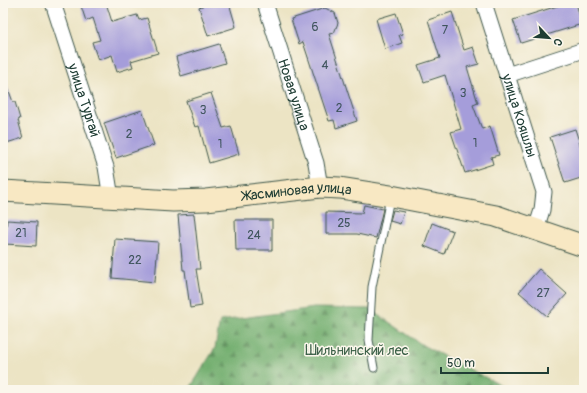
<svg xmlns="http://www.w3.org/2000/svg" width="587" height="393" font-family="Pangolin,sans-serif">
  <defs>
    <pattern id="forest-firs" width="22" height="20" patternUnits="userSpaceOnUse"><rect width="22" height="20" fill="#73af6f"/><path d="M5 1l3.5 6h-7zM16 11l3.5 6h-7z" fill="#5e905c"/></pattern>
  </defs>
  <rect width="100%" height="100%" fill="#fbf7ec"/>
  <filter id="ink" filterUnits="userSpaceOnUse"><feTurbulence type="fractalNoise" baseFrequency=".025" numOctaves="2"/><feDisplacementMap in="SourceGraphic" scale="8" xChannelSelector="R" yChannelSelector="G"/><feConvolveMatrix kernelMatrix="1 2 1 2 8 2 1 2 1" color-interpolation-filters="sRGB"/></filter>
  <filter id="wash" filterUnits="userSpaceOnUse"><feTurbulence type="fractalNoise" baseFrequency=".012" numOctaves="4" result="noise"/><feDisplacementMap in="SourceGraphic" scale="16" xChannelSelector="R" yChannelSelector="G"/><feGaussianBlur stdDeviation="0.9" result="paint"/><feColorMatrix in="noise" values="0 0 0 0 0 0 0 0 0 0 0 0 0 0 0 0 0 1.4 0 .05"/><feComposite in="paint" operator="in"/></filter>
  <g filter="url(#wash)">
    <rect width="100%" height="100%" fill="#ece4c4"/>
    <polygon fill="url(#forest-firs)" stroke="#497652" points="314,308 370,309 424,346 510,390 189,390 215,348 220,321"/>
    <g id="blocks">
      <g fill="#a59dda">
        <polygon points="80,3 106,3 112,22 137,15 139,20 147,18 158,53 131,61 133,67 117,72 112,55 98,60 92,42 100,40 93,18 86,21"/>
        <polygon points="211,3 229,3 236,27 208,36 199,7"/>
        <polygon points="567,3 576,3 582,24 521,43 513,20"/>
        <polygon points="325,8 335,13 338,23 334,33 329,34 357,121 336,128 334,120 329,121 303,42 299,44 291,19"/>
        <polygon points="452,12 464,50 473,47 479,64 467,67 478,103 473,105 482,129 490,126 499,155 491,157 493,164 465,173 451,132 461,129 445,75 424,82 418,65 440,58 428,20"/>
        <polygon points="396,13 403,34 399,35 402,43 385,49 376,19"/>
        <polygon points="219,44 225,63 181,76 176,57"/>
        <polygon points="3,80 5,80 13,102 15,102 20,119 18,120 23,138 3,144"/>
        <polygon points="211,93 223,128 231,126 239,154 209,163 199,126 195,127 186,101"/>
        <polygon points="142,110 154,145 116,158 104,123"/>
        <polygon points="575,129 584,157 584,177 565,183 550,137"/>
        <polygon points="364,205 383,209 376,238 357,234 326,234 326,212 362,213"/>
        <polygon points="393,210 404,212 400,224 390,221"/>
        <polygon points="194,214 200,269 196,269 202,306 190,308 185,270 183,270 178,215"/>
        <polygon points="7,220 37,222 36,246 5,244"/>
        <polygon points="235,220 272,220 272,250 236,250"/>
        <polygon points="432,223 453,231 444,254 424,246"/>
        <polygon points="115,239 158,242 155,282 112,278"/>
        <polygon points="539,269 567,294 547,316 519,292"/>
      </g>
    </g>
  </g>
  <g filter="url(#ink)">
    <use href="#blocks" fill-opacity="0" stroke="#3e564a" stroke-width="1"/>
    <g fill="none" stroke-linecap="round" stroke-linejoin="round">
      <defs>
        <polyline id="lane" points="374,368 369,340 372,287 390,198"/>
        <g id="street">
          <path id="s1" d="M53,3L106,167L111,198"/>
          <path id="s2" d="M265,3L316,163L320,187"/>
          <path id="s3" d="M484,3L544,192L542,210L536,229"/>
          <polyline points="507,75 584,50"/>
        </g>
        <g id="secondary">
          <path id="s4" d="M3,191L173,201L206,200L320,187L340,188L391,196L496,216L584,246"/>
        </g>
      </defs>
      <use href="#lane" stroke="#3e564a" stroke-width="9"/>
      <use href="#street" stroke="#3e564a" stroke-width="17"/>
      <use href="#secondary" stroke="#3e564a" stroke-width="23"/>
      <use href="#lane" stroke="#fff" stroke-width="7"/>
      <use href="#street" stroke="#fff" stroke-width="15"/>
      <use href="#secondary" stroke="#f8e8c3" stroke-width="21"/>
    </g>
  </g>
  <g text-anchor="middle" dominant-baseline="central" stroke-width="3" stroke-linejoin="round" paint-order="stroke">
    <g font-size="12" fill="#40555e">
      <text x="315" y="27">6</text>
      <text x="445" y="30">7</text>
      <text x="325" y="65">4</text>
      <text x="463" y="93">3</text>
      <text x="339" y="108">2</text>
      <text x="203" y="110">3</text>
      <text x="129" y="134">2</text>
      <text x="475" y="143">1</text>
      <text x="220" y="144">1</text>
      <text x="344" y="223">25</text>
      <text x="21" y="233">21</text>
      <text x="254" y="235">24</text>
      <text x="135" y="260">22</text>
      <text x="543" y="293">27</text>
    </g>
    <g font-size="14" fill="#1f3d34" stroke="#fbf7ec">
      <text stroke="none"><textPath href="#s2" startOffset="96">Новая улица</textPath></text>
      <text stroke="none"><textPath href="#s1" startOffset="102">улица Тургай</textPath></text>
      <text stroke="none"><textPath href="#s3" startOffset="118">улица Кояшлы</textPath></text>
      <text stroke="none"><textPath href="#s4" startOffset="295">Жасминовая улица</textPath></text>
    </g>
    <g font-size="14" fill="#3b6047" stroke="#fbf7ec">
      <text x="357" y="350">Шильнинский лес</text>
    </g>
  </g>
  <rect width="587" height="393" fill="none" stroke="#fbf7ec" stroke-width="16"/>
  <g transform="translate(549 38) rotate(116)" stroke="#fbf7ec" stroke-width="3" paint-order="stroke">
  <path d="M0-3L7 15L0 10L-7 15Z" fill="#1f3d34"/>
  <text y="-6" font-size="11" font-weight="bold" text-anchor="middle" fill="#1f3d34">С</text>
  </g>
  <path d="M441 367v6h107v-6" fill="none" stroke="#1f3d34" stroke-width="2"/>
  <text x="447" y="367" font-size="12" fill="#1f3d34" stroke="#fbf7ec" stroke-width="3" paint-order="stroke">50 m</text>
</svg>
